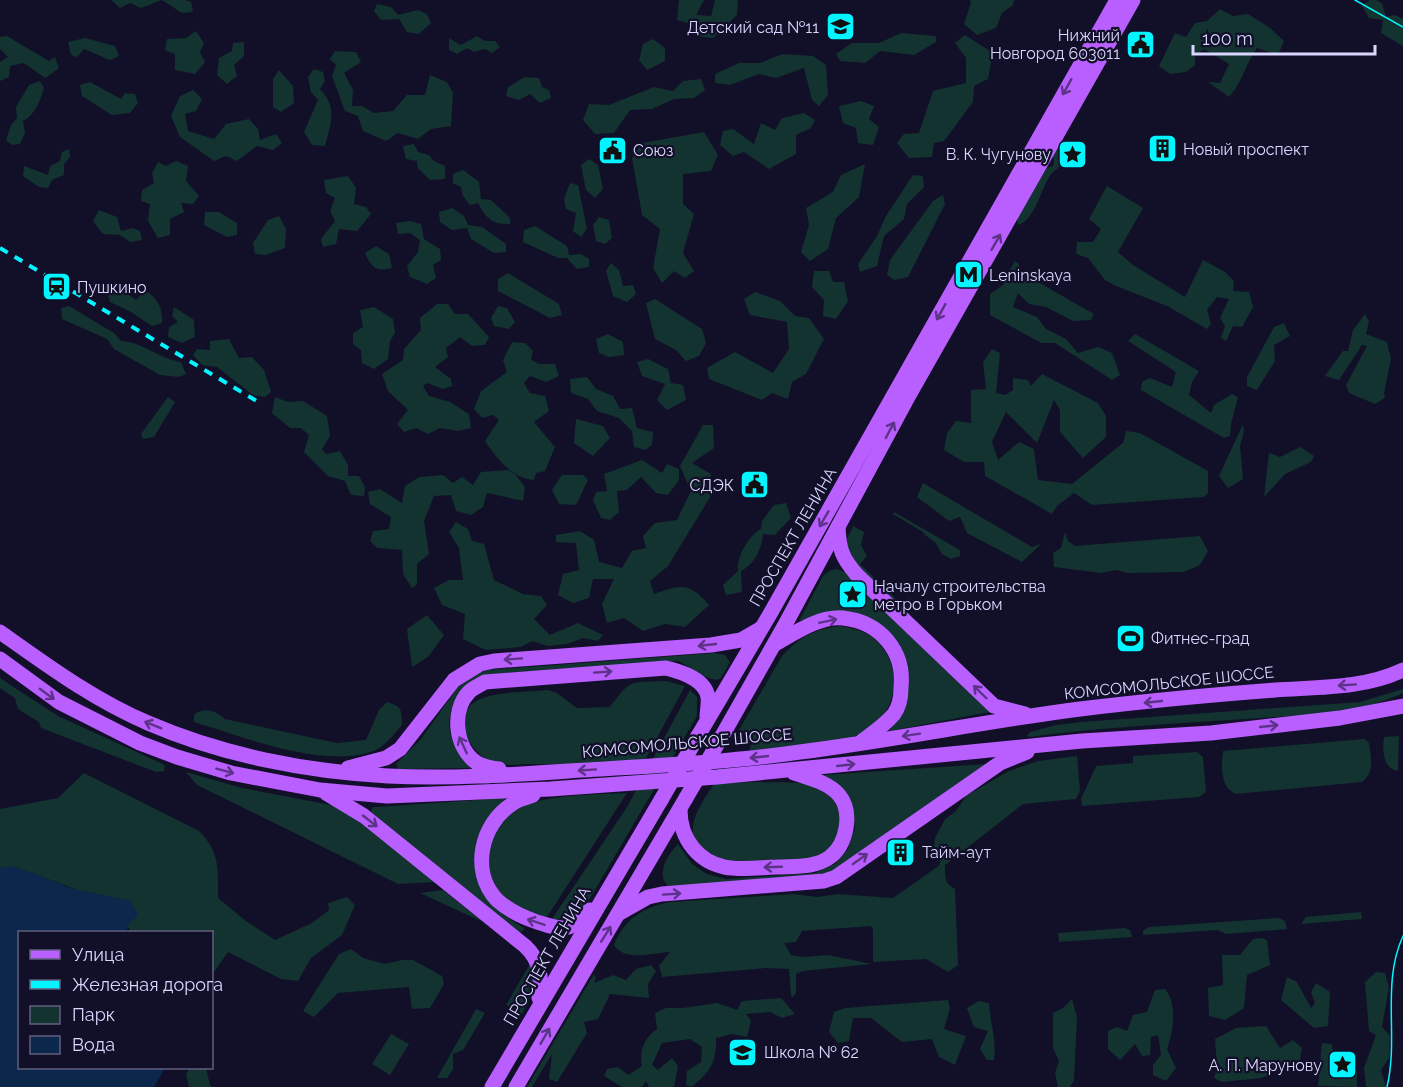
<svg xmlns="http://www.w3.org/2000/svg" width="1403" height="1087" font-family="Raleway,sans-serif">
  <rect width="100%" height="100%" fill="#120f29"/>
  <g fill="#123330">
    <polygon points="111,0 185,0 191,2 193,12 182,13 162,0 141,8 130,3 120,8"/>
    <polygon points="679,0 704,0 696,15 711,16 715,0 738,0 737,15 713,38 695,36 691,24 677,20"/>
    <polygon points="970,0 1014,0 1013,5 1002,13 996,28 977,35 964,24 971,3"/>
    <polygon points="1370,0 1376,0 1382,3 1386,17 1395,15 1403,19 1403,46 1381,33 1383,20 1369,18 1362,6"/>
    <polygon points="377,4 391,7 398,15 418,10 427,14 431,23 419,34 407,32 399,19 381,20 374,11"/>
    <path d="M1220,9L1233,16L1248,14L1269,27L1284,41L1278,55L1257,48C1245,65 1243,81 1229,97L1208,82L1220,83L1229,64L1204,49L1195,56V65L1186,72L1170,74L1159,66L1175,33L1186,37L1195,23L1207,21Z"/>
    <polygon points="196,31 204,43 200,52 205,62 195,74 175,70 175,54 165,50 167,39 186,38"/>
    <polygon points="901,33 936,36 936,42 914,55 880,51 865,63 840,61 836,54 852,43 879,43"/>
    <polygon points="965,35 993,53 988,79 974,86 973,102 944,141 934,143 932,157 909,158 897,143 904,134 919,133 933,91 966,83 966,58 955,43"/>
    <polygon points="7,36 49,61 55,57 59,68 45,78 24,63 10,66 9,77 0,81 0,62 8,57 0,49 0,37"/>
    <polygon points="477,36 485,41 495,41 500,47 492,53 485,49 474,52 467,48 457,54 449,50 449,38 461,45"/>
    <polygon points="85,38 115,46 119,56 110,60 84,49 77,57 71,55 68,42"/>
    <polygon points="653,39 665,48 665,61 647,70 639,60 643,44"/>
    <polygon points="244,42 244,56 234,65 237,76 227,84 217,75 219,58 232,51 233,43"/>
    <polygon points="335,51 356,52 361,62 344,73 353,90 352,106 362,106 374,113 393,111 407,95 425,95 430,75 447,82 453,93 451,126 431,129 418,139 398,133 386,141 363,131 358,116 345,111 332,76 336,65 330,59"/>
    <polygon points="782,54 813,56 826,65 828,95 819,106 812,100 804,68 776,78 759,74 730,85 715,83 715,74 739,63 760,63"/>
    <path d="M314,69L323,72L325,81L320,89C338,108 331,123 325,146L312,145L304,132L318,100L311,92L308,77Z"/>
    <polygon points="279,70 293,86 294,103 281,112 273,107 273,79"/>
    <polygon points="525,77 539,78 542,87 549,90 551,98 540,103 530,94 519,100 506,96 508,87"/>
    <polygon points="701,79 705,90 694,98 674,99 652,109 630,110 614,133 595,134 583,120 589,104 609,105 654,87 673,91 683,81"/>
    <path d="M40,81L44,88C40,101 35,115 23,121L25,133L20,144L12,145L6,140L11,125L17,118L16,107L29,85Z"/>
    <polygon points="90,82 121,99 125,93 135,94 138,103 130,113 112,115 82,96 80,85"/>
    <polygon points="193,90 202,99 196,111 185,114 188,131 214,139 226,124 249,119 258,129 260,140 276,134 282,143 273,150 257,146 237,161 226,156 214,161 180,137 171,116 180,96"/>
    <polygon points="861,101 874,106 869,119 879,127 873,145 858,143 856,128 843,123 839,106"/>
    <polygon points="804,113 815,120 811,128 796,135 796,154 769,169 744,152 733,156 720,145 723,131 733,129 754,144 761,123 775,130 782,118"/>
    <polygon points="704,132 718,155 711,171 683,174 683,204 694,214 683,253 694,271 685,278 674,271 662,283 653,268 660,229 642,215 632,158 642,143"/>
    <polygon points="414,144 418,152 429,155 434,161 445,166 445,179 430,180 418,168 417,161 406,159 403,146"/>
    <path d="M1056,146L1061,149L1062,155L1058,159L1062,163C1059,169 1056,169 1052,173C1041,186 1036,220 1018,225L1017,220L1046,168L1053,166L1054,162L1052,150Z"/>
    <polygon points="69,149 70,157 64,164 64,175 52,180 48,188 39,187 23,176 24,166 48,175 50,166 60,161 62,152"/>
    <polygon points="589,159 598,165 603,189 595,198 586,190 581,165"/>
    <polygon points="176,161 188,166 186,181 199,196 193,204 181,203 184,212 170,219 170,235 158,238 148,221 150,204 141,201 142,190 154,183 152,173 158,162 166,166"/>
    <polygon points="865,164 859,197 836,218 828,249 810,261 801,252 809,225 806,208 833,192 841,175"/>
    <path d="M463,170L479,182L481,199L491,200L510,218V224C493,225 485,218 478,203L470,205L463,196L461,187L453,183V174Z"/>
    <polygon points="913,175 923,176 924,187 907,204 904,219 884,236 877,266 860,272 858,264 877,236 886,216"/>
    <polygon points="348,176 356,188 354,204 366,207 371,214 357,231 339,229 336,244 323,247 321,239 335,221 330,211 335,198 326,193 324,180"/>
    <polygon points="570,183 578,185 587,229 581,237 573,231 576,213 566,209 564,199"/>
    <polygon points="1107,186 1143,208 1118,252 1133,265 1185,297 1203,260 1225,272 1234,281 1233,291 1249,292 1253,307 1242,327 1233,326 1226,341 1221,338 1225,326 1220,318 1229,299 1217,297 1207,310 1211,324 1207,329 1167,306 1116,286 1105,280 1088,258 1076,254 1077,242 1093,242 1101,229 1089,219"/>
    <polygon points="943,195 945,204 908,277 894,280 887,275 890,260 933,201"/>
    <polygon points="452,208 464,216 468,225 482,227 506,244 506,252 494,253 471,239 467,228 452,230 440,222 439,212"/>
    <polygon points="99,210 117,217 121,231 133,228 140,231 142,240 130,242 120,235 103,234 93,221"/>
    <polygon points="205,212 219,212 237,223 237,235 227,237 204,225"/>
    <polygon points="279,216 286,229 285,248 266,255 255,254 253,243 268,220"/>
    <polygon points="599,217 609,220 612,238 605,244 596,241 593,225"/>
    <polygon points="410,221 421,224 424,239 440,249 441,260 433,265 436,278 427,284 410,277 407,266 418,252 420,240 410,233 398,234 396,223"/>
    <polygon points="535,226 567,246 569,255 581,254 589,259 589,267 577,269 567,258 558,258 523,242 524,230"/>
    <path d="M376,246L389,254L392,268C376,272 372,268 365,253Z"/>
    <polygon points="1015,261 1018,263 1022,273 1094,314 1091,320 1073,321 1046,307 1029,304 1018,293 1013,307 1037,317 1046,329 1066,339 1078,353 1098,347 1112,353 1120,375 1112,380 1055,343 1041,343 990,315 990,294 1003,285 1006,276"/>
    <polygon points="611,263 619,270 623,286 633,285 636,294 627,302 613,296 606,271"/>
    <polygon points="814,271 829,271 833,282 844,282 848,301 836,319 823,316 824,300 812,287"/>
    <polygon points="508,273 559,304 562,315 550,318 498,291 498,279"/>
    <path d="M119,287L136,300L145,290C158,299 163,308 162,323L152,326L131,312L110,302L107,291Z"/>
    <polygon points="755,292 780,301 795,316 809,318 824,339 806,374 792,382 788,399 772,393 762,400 709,379 707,368 735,352 773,373 789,349 787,322 750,315 744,299"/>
    <polygon points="655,299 702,329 706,343 699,356 686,361 676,350 655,339 646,303"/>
    <polygon points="437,304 448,304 455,314 468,314 489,337 485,345 472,346 460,337 446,348 448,357 435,367 451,379 452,386 443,389 427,383 423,386 429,396 450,402 469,414 471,428 458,431 440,428 428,434 416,428 404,432 397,424 408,410 388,391 382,374 403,360 404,349 421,330 420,318"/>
    <path d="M69,306L114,333L121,341C143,342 159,359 181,362L186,374L179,377L160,375L114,349L107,339L62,319L61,308Z"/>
    <polygon points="498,306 507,308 515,322 509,329 494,326 491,318"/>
    <polygon points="174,307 194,320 195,337 182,343 168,337 169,327 178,322 172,316"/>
    <polygon points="374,307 393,319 395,333 390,341 388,359 374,369 362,363 361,350 353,344 353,333 363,327 360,310"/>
    <polygon points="1365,314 1369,321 1366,334 1387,342 1391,359 1384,393 1385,398 1375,404 1349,393 1346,385 1367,346 1362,345 1339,380 1325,376 1343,351 1348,351 1353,330"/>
    <polygon points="1284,323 1290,336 1274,345 1275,361 1257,390 1247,386 1247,377 1274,327"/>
    <polygon points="608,334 623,342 624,355 609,357 599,353 596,339"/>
    <polygon points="1135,334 1199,371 1192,382 1189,395 1211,413 1214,405 1232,394 1238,397 1231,424 1230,436 1224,438 1141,390 1142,382 1150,378 1172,387 1176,372 1128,341"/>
    <polygon points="229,339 239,358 252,357 264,370 271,392 265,397 253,395 217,367 202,365 193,355 197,349 210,350 210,341"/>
    <path d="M512,342L525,343L533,351L531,360L540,364H555L559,376L546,382L530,376L524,383L530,393L545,396L549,411L534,422L555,447L545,471L536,473L534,480C512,478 497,459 485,441L499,420L493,415L482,418L474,409L481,391L507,372L503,360Z"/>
    <polygon points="992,349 1000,353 996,393 1005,395 1013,390 1013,378 1028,380 1031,386 1042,374 1098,403 1106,416 1106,437 1083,458 1060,432 1060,410 1054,400 1037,443 1006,412 992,442 998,460 1019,442 1034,449 1038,480 1072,484 1123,443 1126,431 1140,433 1208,471 1208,493 1204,497 1092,505 1074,493 1057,506 1052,514 985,476 984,462 964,462 944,450 947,433 956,421 971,423 971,390 986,389 983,362"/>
    <polygon points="648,359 668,369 671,383 683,385 686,400 667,410 657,400 665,384 642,376 637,362"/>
    <polygon points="587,377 596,389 613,396 620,409 632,408 637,428 653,432 652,445 645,450 634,447 632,431 619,418 597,411 588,399 571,393 570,379"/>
    <polygon points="168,397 175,402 154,437 143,439 141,434"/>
    <polygon points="275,397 288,402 303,401 327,416 330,436 322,449 326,454 340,451 348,465 348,476 359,476 365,487 364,496 351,495 345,481 328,476 304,452 309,435 301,428 290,428 272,413"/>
    <polygon points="576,419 603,426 610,438 593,456 574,443"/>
    <polygon points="1243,424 1244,431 1240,446 1243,479 1228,488 1219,476"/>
    <path d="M703,425H713L714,448L692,463L711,474L712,494L668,566L650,581L654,594C680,584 690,582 709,605L685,627L665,624L643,631L624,618L607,623L602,604L614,579H593L589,598L573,603L558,595L563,574L579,570L576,543L556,542V535L580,531L594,540L599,562L622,568L632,551L646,548L643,536L655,523L677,520L691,491L680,466Z"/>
    <polygon points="1300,447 1314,456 1311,462 1285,474 1264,497 1269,453 1280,457"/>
    <polygon points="642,460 662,473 667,464 679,469 679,480 668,495 656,493 641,477 627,490 617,491 619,512 610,520 601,518 593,500 596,492 607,491 604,474"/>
    <polygon points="508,470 515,474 525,487 523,501 487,493 483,507 471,515 456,511 451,495 434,496 424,521 429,554 417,564 417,584 412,588 403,574 402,550 377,548 370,541 373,531 389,529 391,517 370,504 368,492 380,489 402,503 405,486 419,477 443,475 453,483 462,477 473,485 481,472"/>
    <polygon points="562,475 583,475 588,480 576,505 559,504 552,490"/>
    <polygon points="923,483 1032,547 1040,544 1039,546 1022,562 967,533 960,517 949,521 917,497"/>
    <path d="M786,503L791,518L775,535L763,534C762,549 754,565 741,571L742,592L726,595L723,585L738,571C736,557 749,535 761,529L762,521L774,505Z"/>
    <polygon points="894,512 960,550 960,556 951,559 942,554 935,542 925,535 923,532 893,514"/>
    <polygon points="456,522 468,529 472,541 484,544 494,580 523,594 541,596 547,605 534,619 550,635 578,623 603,635 598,641 583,638 567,644 548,646 532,641 521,647 486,650 463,639 465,614 442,605 434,588 449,580 463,580 459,548 449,532"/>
    <path d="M853,526L864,532L861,545L867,556L860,564L898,601L902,602L909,598L911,600L906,605L899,606C884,592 843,562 847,539C848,535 852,530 853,526Z"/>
    <polygon points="1065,532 1068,541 1075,546 1200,536 1208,551 1200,565 1184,572 1128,573 1116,570 1101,573 1054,567 1053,553 1061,548"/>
    <polygon points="831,570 837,569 845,572 990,712 889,731 899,716 897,642 824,614 799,621 823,576"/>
    <polygon points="427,615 444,635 428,657 412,667 407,629"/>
    <path d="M840,626C851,628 861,630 871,636C877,640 882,647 886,653C905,685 889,724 855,736C827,747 780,748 749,752L753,739L739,730L782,656C798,638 816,628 840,626Z"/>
    <path d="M714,653L725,655L730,662L721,678L716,680L702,676L679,661L504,673C497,674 487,674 481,677C477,679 473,683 470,686C439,711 446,741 470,768L398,769L396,764L421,739L458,687L469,677L487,670Z"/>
    <polygon points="0,678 58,716 163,764 165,767 164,771 156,772 41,728 39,722 18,709 15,698 0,688"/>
    <path d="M666,681L685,686L645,760C607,763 569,765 530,764C520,764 508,766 498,764C475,759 451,724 472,704C486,691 530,692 548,690L557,693L577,708L610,707C632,677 631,683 666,681Z"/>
    <path d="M1403,689V693C1355,716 1297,715 1245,719C1173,724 1101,727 1030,737L1027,736L1030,732L1056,725L1081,722L1360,702Z"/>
    <polygon points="690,690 697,697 697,716 585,907 572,919 552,919 627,807"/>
    <path d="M387,702C402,706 402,711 402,725C394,734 383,749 371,752C319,768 244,737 194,722V715C204,706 216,711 225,719L337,743L366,740L379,710Z"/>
    <path d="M1399,736L1398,771C1383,769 1382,750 1384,737Z"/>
    <path d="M1365,739L1369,743C1371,758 1375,772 1362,782L1236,794C1220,788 1221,766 1223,751Z"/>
    <polygon points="1197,752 1203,757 1206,792 1199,797 1082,806 1081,799 1096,766 1133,763 1133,756"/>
    <path d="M1077,756L1080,791L1076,799L1023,804L945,865C945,876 944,884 955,889L958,965L948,972L926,959L873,962V930L871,926L802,931L796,942L784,943L791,955L803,957L828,955L872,964L803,971L796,974V993L793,997L791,996L789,969L766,968L662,977L659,966L670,952C654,953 624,962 614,945C624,919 644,907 670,902L794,894L817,897L837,894L893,898L940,865V849L933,853L935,838L945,819L956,811L966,796L971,793L1009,771L1038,761Z"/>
    <path d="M986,764L833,873L669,887C655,875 667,855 678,844L692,864L707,874L726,879L815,873L835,864L848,849L855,828L853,808L822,778L823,775Z"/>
    <polygon points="186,772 242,788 336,806 347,812 436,882 398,884 197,785"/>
    <path d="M84,773L199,831C220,852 218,869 218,898L246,921L275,940L312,923L329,910L328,903L347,897L355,905L342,935L311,958L298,981L281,979L228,952L212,975V932H131L127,925L130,901L77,890L32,873L0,870V809L58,798Z"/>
    <path d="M751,782C766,783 799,781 811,785C851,795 850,853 809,860C800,862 790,860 781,861C758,861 735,861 712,862C706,855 697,846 694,838C688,820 705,798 714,784Z"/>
    <path d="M627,793L547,917C536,914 521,911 512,905C479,879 480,829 518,808C543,795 598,794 627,793Z"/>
    <path d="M506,798C457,842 467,900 525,928L519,934L370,813L373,807H378Z"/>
    <polygon points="443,890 483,922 420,893"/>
    <polygon points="1361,912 1362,919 1301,924 1306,917"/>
    <polygon points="1279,918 1285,921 1287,929 1226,934 1217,930 1143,935 1143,931 1149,927"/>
    <polygon points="1125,928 1130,930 1132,937 1059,942 1058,933"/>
    <polygon points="1262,938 1267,940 1270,965 1247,975 1244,1008 1225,1020 1209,1016 1208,988 1223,985 1222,955 1240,955 1253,939"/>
    <polygon points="351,949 363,958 385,964 402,960 413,960 442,976 444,984 430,1008 412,1009 409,987 338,993 314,1017 303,1011 339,954"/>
    <path d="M530,964C538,983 531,997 522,1014L506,1005Z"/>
    <polygon points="651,965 656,971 648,984 649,998 610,994 598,1019 584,1022 587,1033 557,1082 549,1079 552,1054 532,1087 527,1087 594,974 596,978 594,983 613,975 626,980 636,969"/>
    <polygon points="1376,972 1385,973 1389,987 1382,1027 1390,1036 1389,1058 1381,1070 1386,1087 1366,1087 1364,1068 1376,1035 1369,1031 1365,982"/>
    <polygon points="1287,977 1297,982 1311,1008 1315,1003 1311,992 1316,983 1330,992 1328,1026 1314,1028 1281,1000"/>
    <path d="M1165,989C1178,1004 1173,1033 1167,1049L1176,1068L1166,1081L1153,1075V1065L1161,1055L1158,1035L1151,1037L1150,1055L1142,1056L1135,1044L1120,1060L1108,1049V1031L1117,1027L1127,1031L1133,1015L1147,1012L1155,990Z"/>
    <path d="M781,998L795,1014L782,1018L770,1012L746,1014L751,1021L747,1037L732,1034L716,1038C717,1061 710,1073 691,1087L686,1085L687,1071L701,1062L702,1047L690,1039L662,1043L652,1065L658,1070L672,1058L678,1066L674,1087H649L646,1081L642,1087H622L604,1076L607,1069L618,1067L628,1075L642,1066C639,1051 644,1038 657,1029L655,1013L666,1008H683L717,1003L737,1010L742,1001Z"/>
    <polygon points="1072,999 1077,1017 1074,1080 1070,1087 1058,1087 1055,1073 1059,1061 1053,1048 1053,1013 1063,1008"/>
    <polygon points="948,1000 950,1008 944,1029 966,1036 955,1065 939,1057 932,1039 902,1042 871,1018 853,1018 849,1041 838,1043 829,1032 834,1012 845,1008"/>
    <path d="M979,1001L989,1003C990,1022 997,1041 994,1060H987L980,1049L988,1031L974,1027L967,1008Z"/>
    <polygon points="476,1009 485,1013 463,1050 453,1054 453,1069 447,1078 437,1078"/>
    <polygon points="1266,1026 1280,1048 1293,1040 1302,1048 1298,1072 1281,1069 1262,1078 1222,1082 1214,1078 1217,1069 1215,1039 1236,1028"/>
    <polygon points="391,1034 409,1044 390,1075 372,1064"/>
    <polygon points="1322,1043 1332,1044 1334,1070 1357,1068 1357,1087 1318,1086"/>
    <polygon points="190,1068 206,1068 210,1085 212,1087 189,1087 186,1074"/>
  </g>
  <polygon fill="#0b274c" points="12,866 38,875 70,888 131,901 138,915 128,925 127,932 20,932 20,1068 165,1068 154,1087 0,1087 0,868"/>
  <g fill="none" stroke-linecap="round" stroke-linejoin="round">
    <g stroke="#b95eff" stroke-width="15">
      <path d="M838,527C839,549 842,558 857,575L994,706L1025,714"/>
      <path d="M0,632C48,666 94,700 148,723C222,755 307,772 388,776C448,779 509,775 569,771C646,766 724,763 800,752C894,740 987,721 1080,709C1145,701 1210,695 1275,690C1318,687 1363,689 1403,670"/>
      <path d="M775,644C795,633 819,616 843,618C880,622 905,651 901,688C901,697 899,707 894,714C885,725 873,733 862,741"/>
      <polyline points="0,659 59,702 140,743 177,757 231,773 320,790 387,796 550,789 717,777 1082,741 1211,733 1340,718 1403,706"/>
      <polyline points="698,736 770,614 1117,0"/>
      <polyline points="722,736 786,623 908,397 1133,0"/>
      <polyline points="348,768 386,758 400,749 454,680 480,664 494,661 711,645 741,640 760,629"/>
      <path d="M499,769C491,768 484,767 477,763C455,748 451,711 469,692C473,688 480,685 485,682L666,668C682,672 705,679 708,697C709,703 707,711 707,717"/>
      <path d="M326,793L364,816L525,946C541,961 542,977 539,998"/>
      <path d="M533,795C526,798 518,799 512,804C481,824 470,871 497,900C509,911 522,917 537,922C546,925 560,930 569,927C577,924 583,916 590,910"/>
      <path d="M680,810C680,824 684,837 693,848C715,875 745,868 777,867C795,866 815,868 830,857C847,844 853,812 839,795C828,782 808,778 794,773"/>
      <polyline points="618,914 648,897 662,894 824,881 836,877 1000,763 1027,752"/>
      <polyline points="492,1087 661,800"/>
      <polyline points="516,1087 686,798"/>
    </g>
    <g stroke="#03f6ff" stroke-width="1.5">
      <polyline points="1355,0 1403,27"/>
      <path d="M1387,1087C1399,1037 1381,984 1403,936"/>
    </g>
    <polyline stroke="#03f6ff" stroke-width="4" stroke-dasharray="9 8" stroke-linecap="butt" points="0,248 260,403"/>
    <g stroke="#b95eff" stroke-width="15">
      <polyline points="686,798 722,736"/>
      <polyline points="661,800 698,736"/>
    </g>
  </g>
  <defs><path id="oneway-shaft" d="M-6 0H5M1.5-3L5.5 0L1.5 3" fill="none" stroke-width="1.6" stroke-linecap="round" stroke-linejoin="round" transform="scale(1.5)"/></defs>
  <g stroke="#5d3389">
    <use href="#oneway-shaft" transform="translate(1067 87) rotate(119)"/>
    <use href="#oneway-shaft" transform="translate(996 242) rotate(-60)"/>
    <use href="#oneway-shaft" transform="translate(941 312) rotate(119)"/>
    <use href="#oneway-shaft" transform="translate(890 430) rotate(-62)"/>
    <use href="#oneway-shaft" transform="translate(824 519) rotate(120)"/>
    <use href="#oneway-shaft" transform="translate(828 621) rotate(-12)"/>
    <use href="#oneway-shaft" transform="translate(707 645) rotate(174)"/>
    <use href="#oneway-shaft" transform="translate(513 659) rotate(176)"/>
    <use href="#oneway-shaft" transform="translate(603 672) rotate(-4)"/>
    <use href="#oneway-shaft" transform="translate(1347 685) rotate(176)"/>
    <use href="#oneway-shaft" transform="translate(980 692) rotate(-136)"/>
    <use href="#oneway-shaft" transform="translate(47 694) rotate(36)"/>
    <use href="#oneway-shaft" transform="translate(1153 702) rotate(174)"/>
    <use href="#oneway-shaft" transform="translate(153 725) rotate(-158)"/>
    <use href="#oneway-shaft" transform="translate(1269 726) rotate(-6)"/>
    <use href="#oneway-shaft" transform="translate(911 735) rotate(171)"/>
    <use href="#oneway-shaft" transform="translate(463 745) rotate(-115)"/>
    <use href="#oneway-shaft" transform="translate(759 757) rotate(174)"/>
    <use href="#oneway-shaft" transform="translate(846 765) rotate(-6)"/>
    <use href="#oneway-shaft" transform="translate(587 770) rotate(176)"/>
    <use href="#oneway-shaft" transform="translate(225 771) rotate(15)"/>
    <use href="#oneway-shaft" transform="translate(370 821) rotate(38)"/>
    <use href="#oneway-shaft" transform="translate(860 859) rotate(-35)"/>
    <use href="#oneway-shaft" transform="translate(773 867) rotate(178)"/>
    <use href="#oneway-shaft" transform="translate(672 894) rotate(-4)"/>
    <use href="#oneway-shaft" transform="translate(536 922) rotate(-162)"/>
    <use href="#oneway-shaft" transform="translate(606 934) rotate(-58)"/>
    <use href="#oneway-shaft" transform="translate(545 1036) rotate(-60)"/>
  </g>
  <defs>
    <symbol id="school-square" viewBox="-11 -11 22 22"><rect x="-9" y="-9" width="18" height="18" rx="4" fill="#03f6ff" stroke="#120f29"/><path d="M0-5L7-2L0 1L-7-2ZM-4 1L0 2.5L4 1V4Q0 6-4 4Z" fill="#111"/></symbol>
    <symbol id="civic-square" viewBox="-11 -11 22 22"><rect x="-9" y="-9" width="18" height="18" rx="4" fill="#03f6ff" stroke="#120f29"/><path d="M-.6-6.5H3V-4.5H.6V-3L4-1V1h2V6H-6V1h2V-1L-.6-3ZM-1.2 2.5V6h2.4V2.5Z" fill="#111"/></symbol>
    <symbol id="building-square" viewBox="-11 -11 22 22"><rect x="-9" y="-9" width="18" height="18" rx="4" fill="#03f6ff" stroke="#120f29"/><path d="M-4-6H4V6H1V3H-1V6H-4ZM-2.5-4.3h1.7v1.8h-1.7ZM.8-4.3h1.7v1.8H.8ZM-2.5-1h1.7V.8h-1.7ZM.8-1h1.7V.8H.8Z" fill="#111"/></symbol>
    <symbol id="sight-square" viewBox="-11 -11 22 22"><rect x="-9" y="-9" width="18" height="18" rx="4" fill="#03f6ff" stroke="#120f29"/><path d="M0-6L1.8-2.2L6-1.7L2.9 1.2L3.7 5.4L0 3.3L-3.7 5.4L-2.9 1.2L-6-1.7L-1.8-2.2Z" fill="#111"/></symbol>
    <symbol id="metro-square" viewBox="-11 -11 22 22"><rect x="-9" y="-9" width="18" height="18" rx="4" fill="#03f6ff" stroke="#120f29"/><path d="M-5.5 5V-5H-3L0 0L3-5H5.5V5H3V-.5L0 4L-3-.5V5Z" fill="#111"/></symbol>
    <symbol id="station-square" viewBox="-11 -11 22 22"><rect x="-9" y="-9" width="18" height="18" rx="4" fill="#03f6ff" stroke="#120f29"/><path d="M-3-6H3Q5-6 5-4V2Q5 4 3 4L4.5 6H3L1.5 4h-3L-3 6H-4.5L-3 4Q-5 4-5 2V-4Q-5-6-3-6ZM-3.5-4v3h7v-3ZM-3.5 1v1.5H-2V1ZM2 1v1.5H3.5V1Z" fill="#111"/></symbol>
    <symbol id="stadium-square" viewBox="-11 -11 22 22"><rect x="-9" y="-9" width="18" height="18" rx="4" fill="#03f6ff" stroke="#120f29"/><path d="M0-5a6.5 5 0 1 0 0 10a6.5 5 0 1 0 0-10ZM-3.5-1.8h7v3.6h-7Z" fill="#111"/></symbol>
  </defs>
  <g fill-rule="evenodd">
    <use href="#school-square" x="824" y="10" width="33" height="33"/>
    <use href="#civic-square" x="1124" y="28" width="33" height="33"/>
    <use href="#building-square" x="1146" y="132" width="33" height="33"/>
    <use href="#civic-square" x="596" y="134" width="33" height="33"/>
    <use href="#sight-square" x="1056" y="138" width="33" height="33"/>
    <use href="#metro-square" x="952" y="258" width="33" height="33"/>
    <use href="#station-square" x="40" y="270" width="33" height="33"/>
    <use href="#civic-square" x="738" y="468" width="33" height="33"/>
    <use href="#sight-square" x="836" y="578" width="33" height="33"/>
    <use href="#stadium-square" x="1114" y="622" width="33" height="33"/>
    <use href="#building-square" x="884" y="836" width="33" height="33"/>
    <use href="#school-square" x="726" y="1036" width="33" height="33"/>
    <use href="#sight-square" x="1326" y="1048" width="33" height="33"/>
  </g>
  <g text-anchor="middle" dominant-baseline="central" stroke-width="4.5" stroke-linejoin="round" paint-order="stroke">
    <g font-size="16" fill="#d9d7ff" stroke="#120f29" text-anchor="start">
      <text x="819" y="27" text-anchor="end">Детский сад №11</text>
      <text x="1120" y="35" text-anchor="end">Нижний<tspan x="1120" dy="18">Новгород 603011</tspan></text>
      <text x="1183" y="149">Новый проспект</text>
      <text x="633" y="150">Союз</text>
      <text x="1051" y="154" text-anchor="end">В. К. Чугунову</text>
      <text x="989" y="275">Leninskaya</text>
      <text x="77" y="287">Пушкино</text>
      <text x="734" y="485" text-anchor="end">СДЭК</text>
      <text x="874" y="586">Началу строительства<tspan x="874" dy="18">метро в Горьком</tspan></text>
      <text x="1151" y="638">Фитнес-град</text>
      <text x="922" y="852">Тайм-аут</text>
      <text x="764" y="1052">Школа № 62</text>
      <text x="1322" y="1065" text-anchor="end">А. П. Марунову</text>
    </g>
    <g font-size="16" fill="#d9d7ff" stroke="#120f29">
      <text transform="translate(793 537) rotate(-60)">ПРОСПЕКТ ЛЕНИНА</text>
      <text transform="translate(1169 683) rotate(-6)">КОМСОМОЛЬСКОЕ ШОССЕ</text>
      <text transform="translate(687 743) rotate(-5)">КОМСОМОЛЬСКОЕ ШОССЕ</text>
      <text transform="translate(547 956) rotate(-60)">ПРОСПЕКТ ЛЕНИНА</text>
    </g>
  </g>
  <rect x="18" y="931" width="195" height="138" fill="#120f29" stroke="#625f7f" stroke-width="1.5"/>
  <rect x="30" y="950" width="30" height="9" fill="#b95eff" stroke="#625f7f" stroke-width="1.5"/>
  <text x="72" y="961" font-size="18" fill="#d9d7ff">Улица</text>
  <rect x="30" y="980" width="30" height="9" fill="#03f6ff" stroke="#625f7f" stroke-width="1.5"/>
  <text x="72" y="991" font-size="18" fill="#d9d7ff">Железная дорога</text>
  <rect x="30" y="1006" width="30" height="18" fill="#123330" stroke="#625f7f" stroke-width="1.5"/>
  <text x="72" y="1021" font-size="18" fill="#d9d7ff">Парк</text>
  <rect x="30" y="1036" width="30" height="18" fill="#0b274c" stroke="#625f7f" stroke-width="1.5"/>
  <text x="72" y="1051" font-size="18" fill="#d9d7ff">Вода</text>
  <path d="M1193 45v9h182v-9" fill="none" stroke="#d9d7ff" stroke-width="3"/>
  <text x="1202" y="45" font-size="18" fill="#d9d7ff" stroke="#120f29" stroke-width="4.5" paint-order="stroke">100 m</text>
</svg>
